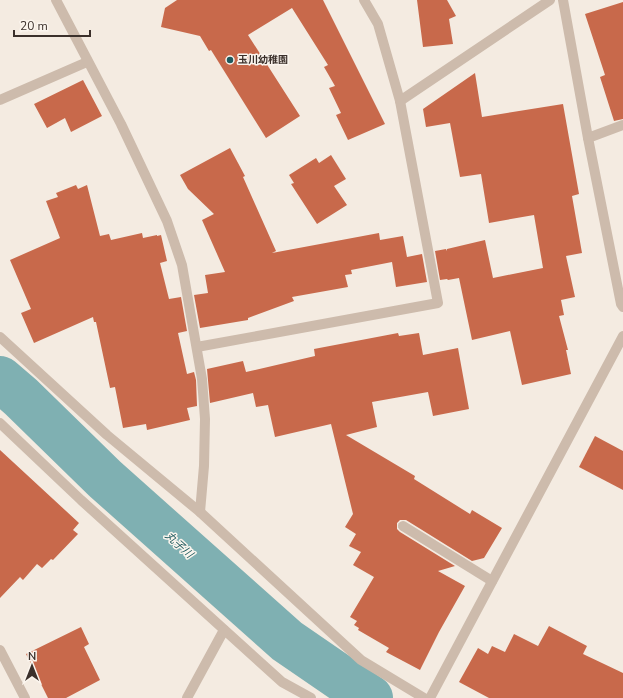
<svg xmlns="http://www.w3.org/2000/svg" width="623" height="698" font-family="'Nunito Sans','Noto Sans JP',sans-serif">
  <rect width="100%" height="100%" fill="#f4ebe1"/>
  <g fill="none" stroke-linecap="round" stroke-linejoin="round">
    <polyline stroke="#7fb0b2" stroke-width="46" points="0,379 21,397 105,479 287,641 370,698"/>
  </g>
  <g fill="#c8694b">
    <polygon points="177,0 323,0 385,124 348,140 336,115 341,113 329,88 335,86 324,67 328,65 292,8 248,35 300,116 266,138 211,50 209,51 200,36 161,27 165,8"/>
    <polygon points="417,0 447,0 456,16 449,19 453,44 423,47"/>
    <polygon points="623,2 623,119 614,121 600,77 605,75 585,14"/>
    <polygon points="475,73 482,117 563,104 579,194 572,196 582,253 566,256 575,297 561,300 564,315 559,316 568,350 566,350 571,374 522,385 510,331 472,340 459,278 448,280 447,279 440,280 435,251 446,249 447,251 447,249 485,240 493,278 543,268 534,215 489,223 481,174 460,177 450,123 426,127 423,109"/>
    <polygon points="83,80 102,116 71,132 65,118 47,128 34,104"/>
    <polygon points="230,148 245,176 243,177 276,251 272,253 379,233 380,240 403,236 407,257 422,254 427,282 396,287 392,262 351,270 352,274 345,275 348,287 292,297 294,301 248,318 248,320 200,328 194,295 208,293 205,275 225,272 202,220 214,214 188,189 180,175"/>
    <polygon points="331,155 346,179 334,186 347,205 317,224 291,184 294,183 289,175 316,158 319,163"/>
    <polygon points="76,185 78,189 87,185 100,236 109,234 111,240 142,233 143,238 157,235 157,236 161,235 167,261 160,263 169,299 181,297 187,331 178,333 187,374 194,372 196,380 197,406 187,408 190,420 147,430 146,424 123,428 115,387 110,388 96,322 94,322 93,317 34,343 21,313 31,309 10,260 60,238 46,201 58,197 56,193"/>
    <polygon points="398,333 399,336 419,333 423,355 458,348 469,409 433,416 428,392 372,402 377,427 346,435 415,476 414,479 470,514 472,510 502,528 484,558 472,561 406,520 400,520 397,523 397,529 400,532 455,566 438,571 465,586 439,632 420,670 386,652 389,648 358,630 359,628 354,625 357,621 350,617 374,577 353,565 361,552 349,546 356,534 345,527 353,514 331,424 275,437 268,405 256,407 253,393 210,403 207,369 243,361 246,372 315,356 314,349"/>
    <polygon points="595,436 623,451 623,490 579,467"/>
    <polygon points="0,450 79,523 73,530 78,534 53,560 51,559 42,568 37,564 23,580 20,577 0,598"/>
    <polygon points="549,626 587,646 583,654 623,673 623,698 489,698 459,682 478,648 488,654 492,646 505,652 514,634 538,646"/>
    <polygon points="81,627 89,644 84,647 100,680 66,698 48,698 26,654"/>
  </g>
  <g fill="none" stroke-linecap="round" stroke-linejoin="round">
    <g stroke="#cdbbac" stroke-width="10">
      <polyline points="0,100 87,62"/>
      <polyline points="588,138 623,125"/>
      <polyline points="403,526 492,581"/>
    </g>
    <g stroke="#cdbbac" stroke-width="10">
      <polyline points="56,0 121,124 167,221 182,265 202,379 205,419 204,466 200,512"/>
      <polyline points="563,0 588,138 621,304 623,307"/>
      <polyline points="400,101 550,0"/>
      <polyline points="0,337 107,435 200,512 361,660 424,698"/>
      <polyline points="197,347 438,303 400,101 378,24 364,0"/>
      <polyline points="0,423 81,500 282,682 311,698"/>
      <polyline points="0,650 25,698"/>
      <polyline points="187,698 224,630"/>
      <polyline points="430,698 623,336"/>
    </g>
  </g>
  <circle fill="#1f5a5e" stroke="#fbf5ee" stroke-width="1.5" cx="230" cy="60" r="4"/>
  <g text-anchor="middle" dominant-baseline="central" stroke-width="3" stroke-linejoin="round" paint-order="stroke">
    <g font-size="10" font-weight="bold" fill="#3b302b" stroke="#fbf5ee" text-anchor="start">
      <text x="238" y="60">玉川幼稚園</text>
    </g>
    <g font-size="11" font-style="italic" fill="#1f5a5e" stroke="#fbf5ee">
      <text transform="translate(179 545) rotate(42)">丸子川</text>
    </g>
  </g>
  <g transform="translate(32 666)" stroke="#fbf5ee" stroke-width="3" paint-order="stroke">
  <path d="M0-3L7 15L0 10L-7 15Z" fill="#3b302b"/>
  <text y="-6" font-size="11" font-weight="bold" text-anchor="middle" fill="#3b302b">N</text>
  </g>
  <path d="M14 30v6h76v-6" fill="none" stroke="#3b302b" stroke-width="2"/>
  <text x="20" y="30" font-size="12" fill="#3b302b" stroke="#fbf5ee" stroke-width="3" paint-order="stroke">20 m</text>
</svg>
